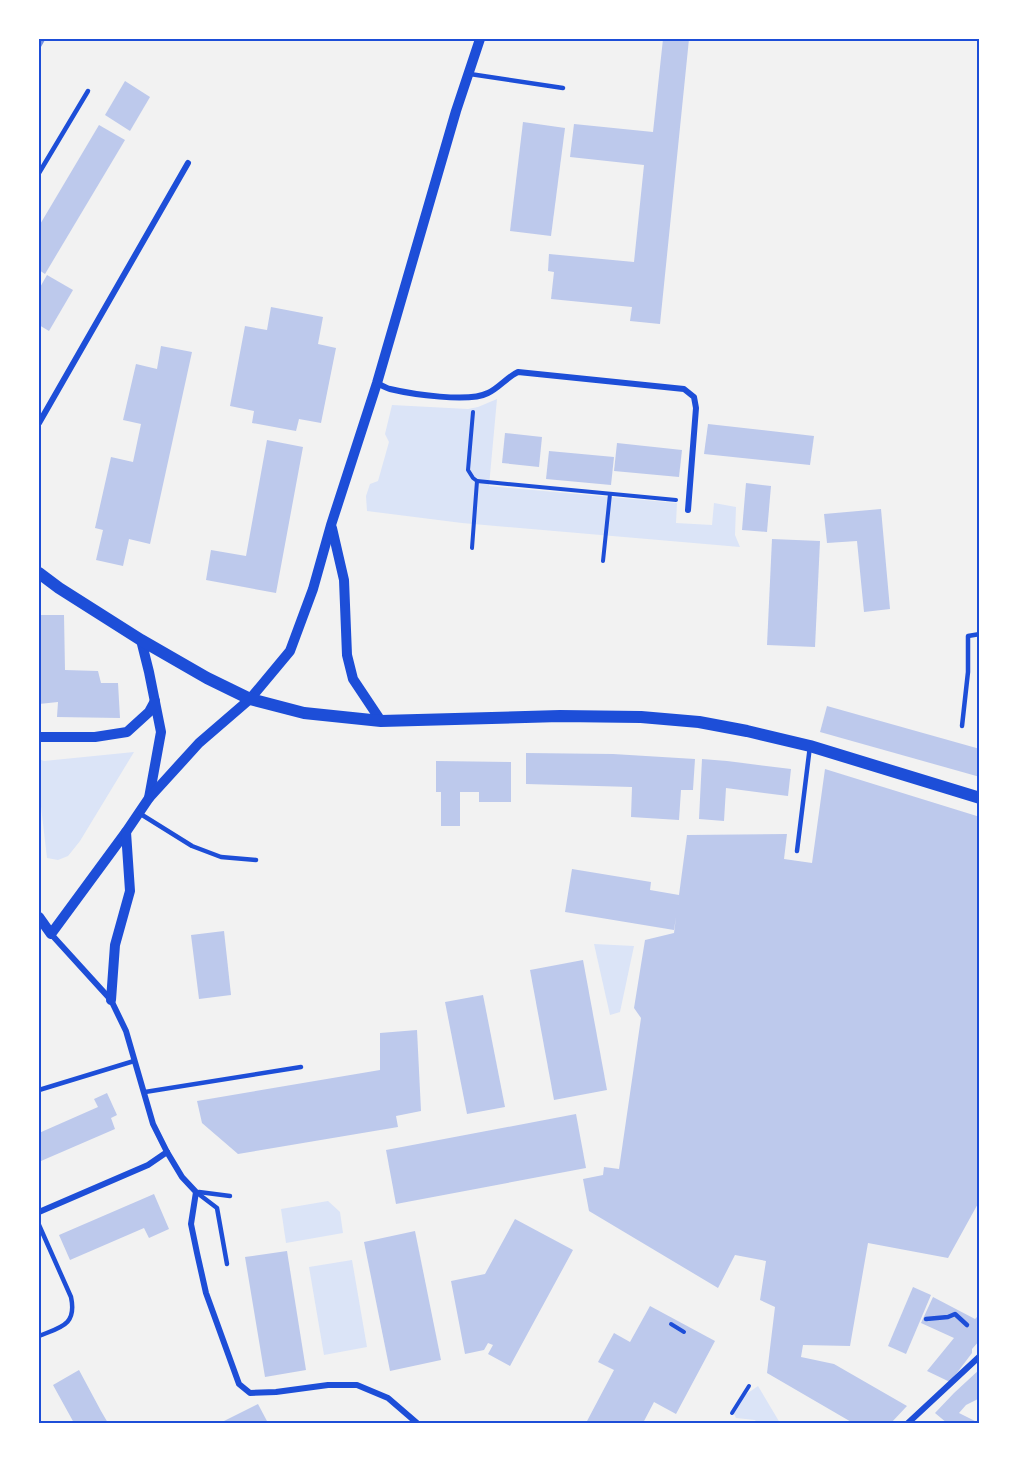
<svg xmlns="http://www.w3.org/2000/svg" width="1019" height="1462" font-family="'Source Sans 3',sans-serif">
  <rect width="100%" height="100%" fill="#f2f2f2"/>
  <g fill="#dbe4f7">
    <polygon points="497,399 489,486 677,503 676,523 712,525 714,503 736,507 735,535 740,547 462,523 367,511 366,496 370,484 378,481 389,442 385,434 392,405 468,409 478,407"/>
    <polygon points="134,752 80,841 68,856 58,860 47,858 39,789 39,759 44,761"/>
    <polygon points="594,944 634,946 620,1012 610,1015"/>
    <polygon points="328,1201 340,1212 343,1233 286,1243 281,1209"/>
    <polygon points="352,1260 367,1347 324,1355 309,1267"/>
    <polygon points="758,1386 780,1423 757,1423 755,1420 736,1418 733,1412 742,1397"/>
  </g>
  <g fill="#bdc9ec">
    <polygon points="663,39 689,39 660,324 630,321 632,307 551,299 554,272 548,271 549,254 634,262 644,165 570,157 574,124 653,132"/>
    <polygon points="125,81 150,97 130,131 105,115"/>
    <polygon points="523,122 565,128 551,236 510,231"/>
    <polygon points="99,125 125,140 45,274 39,270 39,226"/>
    <polygon points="47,275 73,290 49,331 39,325 39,289"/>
    <polygon points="271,307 323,317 318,344 336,348 321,423 299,419 296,431 252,423 254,411 230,406 245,326 267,330"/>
    <polygon points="161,346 192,352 150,544 129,539 123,566 96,560 103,530 95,528 111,457 133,462 141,424 123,420 136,364 157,369"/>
    <polygon points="708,424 814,436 810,465 704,454"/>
    <polygon points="505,433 542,437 539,467 502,463"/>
    <polygon points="267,440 303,447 276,593 206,580 211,550 246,556"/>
    <polygon points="617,443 682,450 679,477 614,471"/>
    <polygon points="549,451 614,457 611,485 546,479"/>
    <polygon points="746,483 771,486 767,532 742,530"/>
    <polygon points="881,509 890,609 864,612 857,541 827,543 824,514"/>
    <polygon points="772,539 820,541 815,647 767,645"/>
    <polygon points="39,615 64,615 65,670 98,671 101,683 118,683 120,718 57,717 58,702 39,704"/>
    <polygon points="827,706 980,749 980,777 820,732"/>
    <polygon points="526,753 613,754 695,759 693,790 681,790 679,820 631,817 632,787 526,784"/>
    <polygon points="702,759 727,761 791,769 788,796 726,788 724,821 699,819"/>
    <polygon points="436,761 511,762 511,802 479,802 479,792 460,792 460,826 441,826 441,792 436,792"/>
    <polygon points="825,769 980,817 980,1200 948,1258 868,1243 850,1346 803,1345 801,1357 834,1364 907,1406 891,1423 853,1423 767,1373 775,1307 760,1300 766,1261 735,1255 718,1288 589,1211 583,1179 603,1175 604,1167 619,1169 641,1018 634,1008 645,940 674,933 676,917 674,930 565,912 572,869 651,882 650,890 679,895 687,835 787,834 784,859 812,863"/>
    <polygon points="224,931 231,995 199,999 191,935"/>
    <polygon points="583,960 607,1090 554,1100 530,970"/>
    <polygon points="483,995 505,1107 467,1114 445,1002"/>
    <polygon points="417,1030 421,1111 396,1116 398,1127 238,1154 202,1123 197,1101 380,1070 380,1033"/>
    <polygon points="107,1093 117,1115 111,1118 115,1129 41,1161 39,1157 39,1133 98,1107 94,1099"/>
    <polygon points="576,1114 586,1168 396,1204 386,1150"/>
    <polygon points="154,1194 169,1229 149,1238 144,1228 70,1260 59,1235"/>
    <polygon points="515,1219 573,1250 510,1366 488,1354 493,1345 488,1343 484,1350 465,1354 451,1281 485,1274"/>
    <polygon points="415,1231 441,1360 390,1371 364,1242"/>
    <polygon points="287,1251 306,1370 265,1377 245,1257"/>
    <polygon points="913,1287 931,1295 906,1354 888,1346"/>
    <polygon points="933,1297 975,1319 980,1314 980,1340 972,1349 972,1353 950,1382 927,1371 954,1338 921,1323"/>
    <polygon points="650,1306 715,1341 676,1414 654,1402 643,1423 586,1423 614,1370 598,1362 614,1333 630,1342"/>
    <polygon points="980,1369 980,1398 966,1405 959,1413 979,1423 947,1423 935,1413 954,1393"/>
    <polygon points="79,1370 101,1411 108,1423 74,1423 53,1385"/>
    <polygon points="258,1404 268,1423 220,1423"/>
  </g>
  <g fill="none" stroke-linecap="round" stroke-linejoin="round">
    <g stroke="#1d4ed8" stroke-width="4">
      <polyline points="477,481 676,500"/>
      <polyline points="472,548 477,481 473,478 468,470 473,412"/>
      <polyline points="603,561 610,494"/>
      <polyline points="671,1324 684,1332"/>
      <polyline points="732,1413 749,1386"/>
    </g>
    <g stroke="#1d4ed8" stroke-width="4.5">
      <polyline points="470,74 563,88"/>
      <polyline points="39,173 88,91"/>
      <polyline points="962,726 968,672 968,636 980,634"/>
      <polyline points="139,813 192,846 221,857 256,860"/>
      <polyline points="797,851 810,746"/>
      <polyline points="39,1090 134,1061"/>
      <polyline points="145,1092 301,1067"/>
      <polyline points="196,1192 217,1208 227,1264"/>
      <polyline points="199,1192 230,1196"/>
      <path d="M39,1225L71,1297C77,1325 61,1327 39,1336"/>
      <polyline points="926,1319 948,1317 955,1314 967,1325"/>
    </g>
    <g stroke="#1d4ed8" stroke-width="6">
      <path d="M377,383C381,385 386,388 390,389C411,394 469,403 488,393C499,388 507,377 518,372L684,389L694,397L696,408L688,510"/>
      <polyline points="39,423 188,163"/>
      <polyline points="51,934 111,1000 126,1031 153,1124 167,1152 182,1177 196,1192 191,1224 197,1253 206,1293 239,1384 250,1393 276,1392 328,1385 357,1385 388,1398 417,1423"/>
      <polyline points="39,1212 148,1165 167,1152"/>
      <polyline points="908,1423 980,1356"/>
    </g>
    <g stroke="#1d4ed8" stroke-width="10">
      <polyline points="332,528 344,580 347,655 353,679 381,721"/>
      <polyline points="141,640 149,672 161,732 149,798"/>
      <polyline points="39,737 95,737 127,732 149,712 155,701"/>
      <polyline points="39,917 51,934 126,832 149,798 199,743 250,699 290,651 313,589 331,525 377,383 456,111 480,39"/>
      <polyline points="111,1000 115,945 130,891 126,832"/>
    </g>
    <polyline stroke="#1d4ed8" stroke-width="12" points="39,573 59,588 141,640 207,678 250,699 304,713 381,721 560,716 641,717 699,722 747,731 810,746 980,798"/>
    <polyline stroke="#7290e2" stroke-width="4.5" points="39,46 43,39"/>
  </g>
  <rect width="1019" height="1462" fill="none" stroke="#ffffff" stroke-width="81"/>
  <rect x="40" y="40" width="938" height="1382" fill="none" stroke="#1d4ed8" stroke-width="2"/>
</svg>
